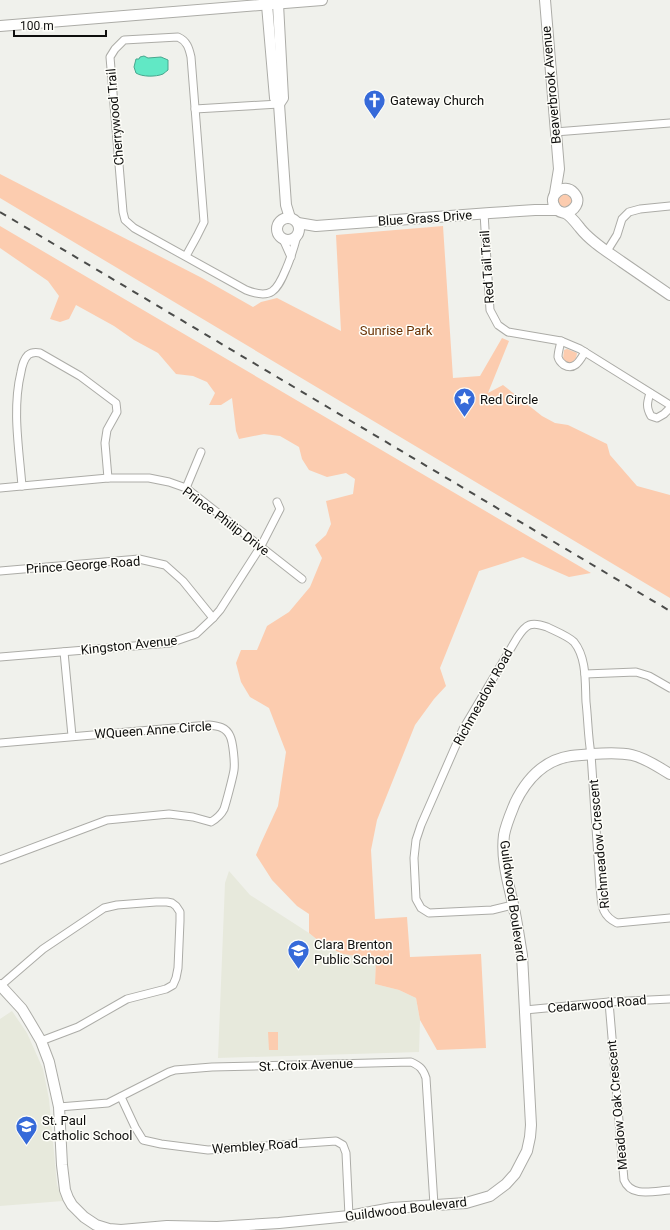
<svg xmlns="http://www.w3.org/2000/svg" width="670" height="1230" font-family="Roboto,sans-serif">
  <rect width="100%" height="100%" fill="#f0f1ec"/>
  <g fill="#e7e9dc">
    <polygon points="229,871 250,895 309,933 325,946 343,954 376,959 375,984 399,990 416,998 420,1020 419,1052 218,1058 225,883"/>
    <polygon points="12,1011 27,1033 43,1069 49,1099 57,1185 63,1201 0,1206 0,1019"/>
  </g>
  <g fill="#fcccaf">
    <polygon points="0,174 202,278 253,307 261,302 277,298 341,331 336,235 443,226 453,378 480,376 502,338 509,341 488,393 503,385 542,416 555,423 568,425 607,444 610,455 637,486 670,495 670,598 0,198"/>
    <circle cx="565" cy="200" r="7"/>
    <polygon points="0,226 591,573 569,577 523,557 479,571 440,668 446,686 434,699 415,725 377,820 371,850 375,919 407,917 410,957 481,954 486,1048 437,1050 420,1020 416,998 399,990 375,984 376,959 343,954 325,946 309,933 309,914 297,906 272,880 256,855 261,843 278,806 286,752 269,708 250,697 241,682 236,663 241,650 257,650 267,626 289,612 310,587 322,558 315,545 326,535 331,524 326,501 353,494 355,479 346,473 327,477 309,470 302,459 299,447 280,436 264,434 239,439 236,431 232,398 221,405 209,405 215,393 207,382 193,376 176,374 158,353 134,340 114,326 76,305 69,319 60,322 50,319 59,296 48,281 0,248"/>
    <polygon points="567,349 577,353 576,358 572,363 567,363 563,359 564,350"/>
    <polygon points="268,1032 278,1032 278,1050 269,1050"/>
  </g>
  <path fill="#61e8c5" stroke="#48a78e" d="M144,56L148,58L161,57L168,60V70C166,71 165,73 163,74C156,77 142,77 136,73L134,67L136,59H139L140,57Z"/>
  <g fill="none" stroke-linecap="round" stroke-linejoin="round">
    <defs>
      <g id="street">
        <polyline points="195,109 279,104"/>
        <polyline points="555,132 670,123"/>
        <polyline points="484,213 490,310 498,325 508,332 561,341 580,349 670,405"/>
        <polyline points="283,239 291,257"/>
        <polyline points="607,251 617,235 622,219 629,212 640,209 670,206"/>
        <path d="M186,256L197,236L204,222L191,57C189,48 187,41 178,37L124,40L115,49L110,57L123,212L125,220L134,228L246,290C271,300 277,291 286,269C291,258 294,247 297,236"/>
        <path d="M561,341C560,346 558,352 558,357C559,361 561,363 564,365C575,371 580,360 585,352"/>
        <path d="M650,393C647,403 646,407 651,416L657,418L664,414L670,408"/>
        <path d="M22,486C19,448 12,409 21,372C22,366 24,359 28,355C32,352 35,352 40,353L80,376L116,403L117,412L107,430L105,443L108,478"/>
        <polyline points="0,488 108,478 149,478 169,482 186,488 302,579"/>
        <polyline points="186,488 201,452"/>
        <polyline points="0,571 139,559 165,565 183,581 213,618"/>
        <polyline points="64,652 72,736"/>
        <polyline points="0,657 170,643 196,634 213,618 220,610 261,546 280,509 277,502"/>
        <polyline points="585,674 636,672 649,676 670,688"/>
        <path d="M0,743L209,725C218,726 226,727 230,736C233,742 235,763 234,770C233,777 226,803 224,809C221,815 216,819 211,822L193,817L169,814L107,820L0,860"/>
        <path d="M513,905L492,910L429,913L421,908L416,899L414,858L416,840L421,825L463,729L517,638C526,624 531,621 547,627C555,631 568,636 574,642C587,658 585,683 586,702C588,719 588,737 591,754L600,887C602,903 600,915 617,923L670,918"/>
        <polyline points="0,986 43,949 104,908 117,905 156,902 167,902 172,903 176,906 180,912 180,921 178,968 176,978 173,985 166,989 127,999 78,1027 41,1041"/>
        <path d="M609,1002L624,1180C631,1198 654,1191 670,1190"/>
        <polyline points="525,1010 609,1002 670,999"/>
        <polyline points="121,1097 135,1127 143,1140 161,1144 208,1150 336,1141 343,1145 346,1153 349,1216"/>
        <path d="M59,1107L108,1103L169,1072L175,1070L212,1067L411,1062C420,1066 423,1069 426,1078L434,1205"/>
      </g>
      <g id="secondary">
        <polyline points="545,0 559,169 555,193"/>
        <polyline points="278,4 283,98 279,104"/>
        <polyline points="267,5 275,98 279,104 286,205 290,218"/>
        <polyline points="0,26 322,0"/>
        <path d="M565,213C574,211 582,202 574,193C564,182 547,195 555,207C557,212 561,212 565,213C570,215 576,223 580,228C591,242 608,252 622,262C638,273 654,284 670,295"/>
        <circle cx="288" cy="229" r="11"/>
        <polyline points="298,223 316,226 490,213 535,210 557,210"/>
        <path d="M0,985L22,1009L31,1024L41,1041L49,1062L59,1107L62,1165L65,1190L68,1198L72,1205L84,1217L96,1225L109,1229L121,1230L167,1226L217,1227L279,1223L349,1216L392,1208L466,1203L490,1196L506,1184L515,1174L527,1151L530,1137L531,1125L522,955C519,938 517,921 513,904C508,882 501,858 504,835C506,824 511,813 515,803C526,780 544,760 571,756C578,755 585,755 592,754C605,753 619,752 632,755C646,758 658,767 670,774"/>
      </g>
    </defs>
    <use href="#street" stroke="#acaca7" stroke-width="9"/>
    <use href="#secondary" stroke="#acaca7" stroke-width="12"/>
    <use href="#street" stroke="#fff" stroke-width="7"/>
    <use href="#secondary" stroke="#fff" stroke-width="10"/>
    <polyline stroke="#4b4c4a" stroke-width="2" stroke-dasharray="7 7" stroke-linecap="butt" points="0,212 670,611"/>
  </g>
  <defs>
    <symbol id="church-pin" viewBox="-11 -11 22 30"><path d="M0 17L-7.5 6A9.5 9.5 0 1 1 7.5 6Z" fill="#366ad9" stroke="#fefef9"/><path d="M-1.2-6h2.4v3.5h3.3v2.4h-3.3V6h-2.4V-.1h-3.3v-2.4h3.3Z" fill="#fff"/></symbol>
    <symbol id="sight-pin" viewBox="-11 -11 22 30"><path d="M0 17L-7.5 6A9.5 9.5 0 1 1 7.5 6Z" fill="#366ad9" stroke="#fefef9"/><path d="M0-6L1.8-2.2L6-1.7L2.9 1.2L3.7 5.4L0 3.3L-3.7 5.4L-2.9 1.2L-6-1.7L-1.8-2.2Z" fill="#fff"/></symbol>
    <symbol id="school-pin" viewBox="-11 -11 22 30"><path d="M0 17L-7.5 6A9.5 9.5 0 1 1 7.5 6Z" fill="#366ad9" stroke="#fefef9"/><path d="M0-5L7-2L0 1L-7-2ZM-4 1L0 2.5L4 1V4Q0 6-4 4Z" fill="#fff"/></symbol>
  </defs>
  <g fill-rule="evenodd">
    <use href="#church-pin" x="362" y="88" width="25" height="34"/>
    <use href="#sight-pin" x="452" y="386" width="25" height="34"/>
    <use href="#school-pin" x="286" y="938" width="25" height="34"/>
    <use href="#school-pin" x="14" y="1114" width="25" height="34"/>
  </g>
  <g text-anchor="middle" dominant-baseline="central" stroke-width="3" stroke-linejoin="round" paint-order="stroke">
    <g font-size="13" fill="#0e0e0d" stroke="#fefef9">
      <text transform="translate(551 85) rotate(-95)">Beaverbrook Avenue</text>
      <text transform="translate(115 117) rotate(-95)">Cherrywood Trail</text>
      <text transform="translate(425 218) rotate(-4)">Blue Grass Drive</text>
      <text transform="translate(487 267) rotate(-94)">Red Tail Trail</text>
      <text transform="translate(226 521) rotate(37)">Prince Philip Drive</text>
      <text transform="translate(83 565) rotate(-4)">Prince George Road</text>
      <text transform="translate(129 645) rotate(-6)">Kingston Avenue</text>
      <text transform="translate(483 697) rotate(-61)">Richmeadow Road</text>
      <text transform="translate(153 730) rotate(-4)">WQueen Anne Circle</text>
      <text transform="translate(599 844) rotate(-95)">Richmeadow Crescent</text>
      <text transform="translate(513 901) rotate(82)">Guildwood Boulevard</text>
      <text transform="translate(597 1004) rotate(-5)">Cedarwood Road</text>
      <text transform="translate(306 1065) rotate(-2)">St. Croix Avenue</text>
      <text transform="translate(617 1105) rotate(-95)">Meadow Oak Crescent</text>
      <text transform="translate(255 1146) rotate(-4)">Wembley Road</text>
      <text transform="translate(406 1209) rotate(-7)">Guildwood Boulevard</text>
    </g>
    <g font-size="13" fill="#0e0e0d" stroke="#fefef9" text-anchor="start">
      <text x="390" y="100">Gateway Church</text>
      <text x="480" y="399">Red Circle</text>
      <text x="314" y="944">Clara Brenton<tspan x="314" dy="15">Public School</tspan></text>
      <text x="42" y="1120">St. Paul<tspan x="42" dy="15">Catholic School</tspan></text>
    </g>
    <g font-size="13" fill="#6b3305" stroke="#fefef9">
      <text x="396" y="330">Sunrise Park</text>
    </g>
  </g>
  <path d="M14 30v6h92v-6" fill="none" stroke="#0e0e0d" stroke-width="2"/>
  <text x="20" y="30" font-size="12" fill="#0e0e0d" stroke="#fefef9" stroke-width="3" paint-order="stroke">100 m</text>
</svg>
